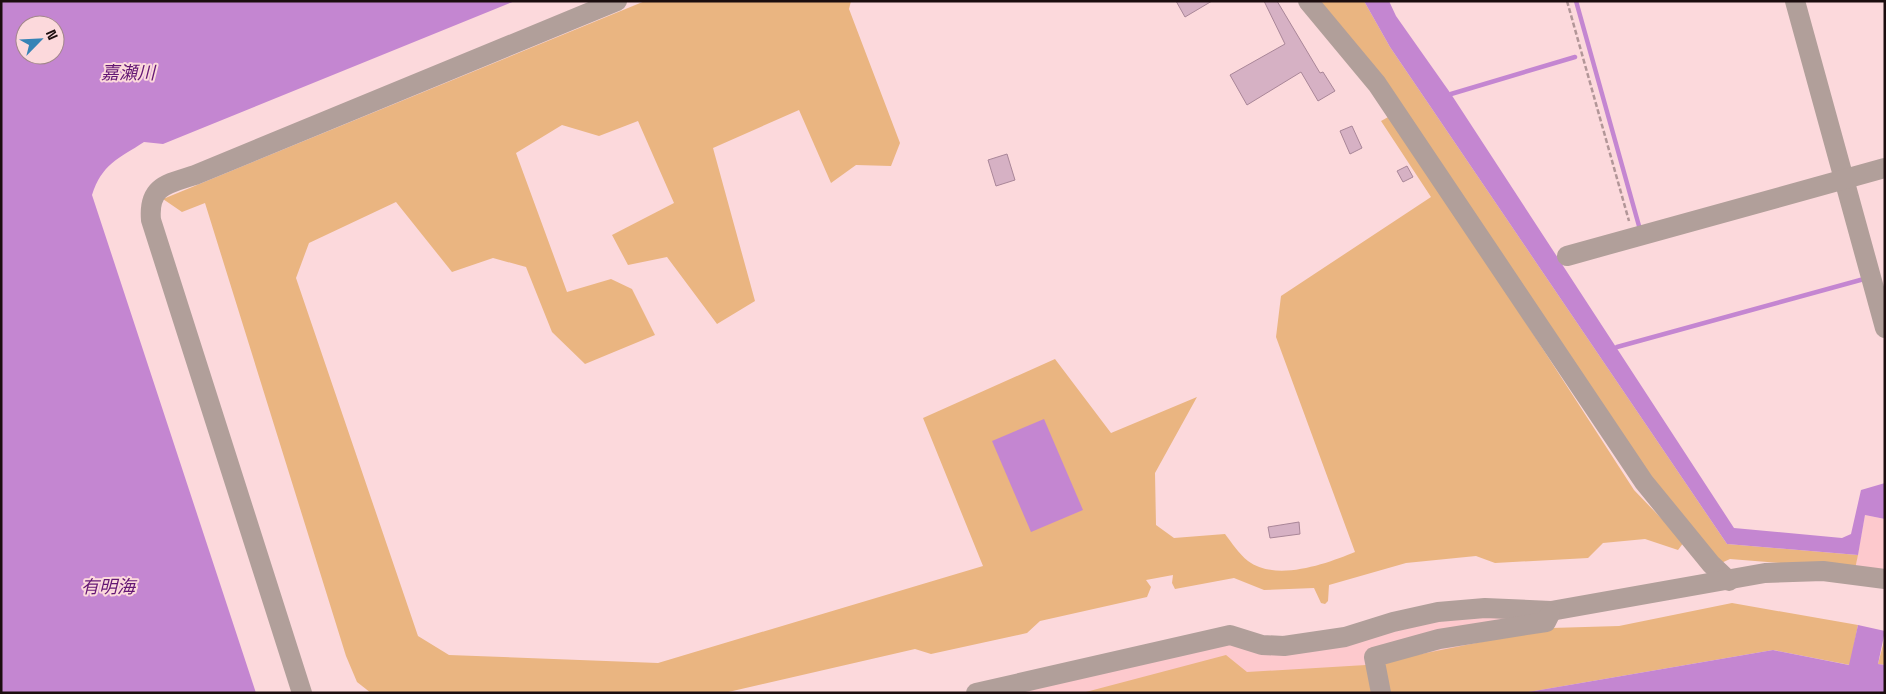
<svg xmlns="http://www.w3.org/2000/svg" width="1886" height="694" font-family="'Space Grotesk','Noto Sans JP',sans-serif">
  <rect width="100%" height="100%" fill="#fcd9dc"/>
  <g fill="#fdc9cd">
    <polygon points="1865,515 1885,519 1885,572 1855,569"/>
    <polygon points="1487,614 1551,628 1565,693 1004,693 1231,641 1395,628"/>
  </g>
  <g fill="#eab581">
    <path d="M645,1H851L849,9L900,143L891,166L856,165L831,183L799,110L713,148L755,301L717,324L667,257L628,265L612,235L674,203L638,121L599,136L562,125L516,153L567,292L611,279L632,289L655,335L585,364L552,332L526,267L493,258L452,272L396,202L309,243L296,278L418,636L449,655L658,663L983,566L923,418L1055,359L1111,433L1197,397L1155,473L1156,525L1174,538L1225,534C1232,543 1239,554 1248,561C1276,582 1326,564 1355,552L1276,337L1281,296L1431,197L1381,121L1390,116L1459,219L1634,490L1684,542L1678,550L1645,539L1603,543L1588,558L1495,563L1476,556L1406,563L1329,585L1328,601L1325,604L1321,603L1314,588L1264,590L1234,578L1175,589L1172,583L1173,575L1146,580L1151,587L1147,597L1040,621L1027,633L931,654L915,649L724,693H371L357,682L346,656L205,203L182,212L163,199Z"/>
    <polygon points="1317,1 1364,1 1390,47 1727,544 1858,555 1855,569 1730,559 1719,564 1646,476"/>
    <polygon points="1732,603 1858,625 1850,665 1773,650 1523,693 1082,693 1226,655 1247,672 1366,665 1551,628 1619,626"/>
    <polygon points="1885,637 1885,665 1878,664"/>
  </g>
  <g fill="#c486d1" fill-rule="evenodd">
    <path d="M1,1H515L163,144L144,142C118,159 102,164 92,195L256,693H1ZM25,25H55V55H25Z"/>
    <polygon points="1364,1 1389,1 1396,16 1451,94 1734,528 1842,538 1851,534 1861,490 1885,483 1885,519 1865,515 1858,555 1727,544 1390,47"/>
    <polygon points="1044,419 1083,510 1031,532 992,441"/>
    <polygon points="1858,625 1885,631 1878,664 1885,665 1885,693 1523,693 1773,650 1849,665"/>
  </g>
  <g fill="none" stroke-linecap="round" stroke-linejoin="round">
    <g stroke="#c486d1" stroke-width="4.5">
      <polyline points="1576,1 1639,226"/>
      <polyline points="1451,94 1575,57"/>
      <polyline points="1617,347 1864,279"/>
    </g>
  </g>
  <g fill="#d6b1c4" stroke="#a98698">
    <polygon points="1176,1 1212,1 1185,17"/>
    <polygon points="1264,1 1277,1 1320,73 1323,72 1335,91 1318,101 1301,72 1247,105 1230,75 1285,44"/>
    <polygon points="1352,126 1362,148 1350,154 1340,131"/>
    <polygon points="1007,154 1015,180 996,186 988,160"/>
    <polygon points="1407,166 1413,177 1403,182 1397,171"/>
    <polygon points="1299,522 1300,534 1270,538 1268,527"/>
  </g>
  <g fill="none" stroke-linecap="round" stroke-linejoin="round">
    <polyline stroke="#b29698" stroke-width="2.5" stroke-dasharray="5 2.5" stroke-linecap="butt" points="1567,1 1629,221"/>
    <g stroke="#b19f9a" stroke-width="20">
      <polyline points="1308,1 1377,84 1644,482 1711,564 1729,581"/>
      <polyline points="1795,1 1885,328"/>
      <polyline points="1567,256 1885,168"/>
      <path d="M302,693L151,220C148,186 167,184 195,175L617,1"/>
      <polyline points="976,693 1230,635 1262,645 1284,646 1345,637 1393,622 1438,612 1485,608 1551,611 1765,573 1823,571 1885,579"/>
      <polyline points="1381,693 1374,657 1439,639 1546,622 1550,614"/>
    </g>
  </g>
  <g text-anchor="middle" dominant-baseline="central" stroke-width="4" stroke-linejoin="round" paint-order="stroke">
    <g font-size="18" font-style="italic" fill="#641774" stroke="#fcd9dc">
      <text x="128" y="72">嘉瀬川</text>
      <text x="108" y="586">有明海</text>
    </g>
  </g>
  <rect width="1886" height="694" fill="none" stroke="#1b0d0e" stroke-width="5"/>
  <g transform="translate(40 40) rotate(66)"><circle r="24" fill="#fcd9dc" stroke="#a2878a"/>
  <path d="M0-4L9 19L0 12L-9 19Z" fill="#3683b6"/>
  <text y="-8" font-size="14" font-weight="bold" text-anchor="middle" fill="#1b0d0e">N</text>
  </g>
</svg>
